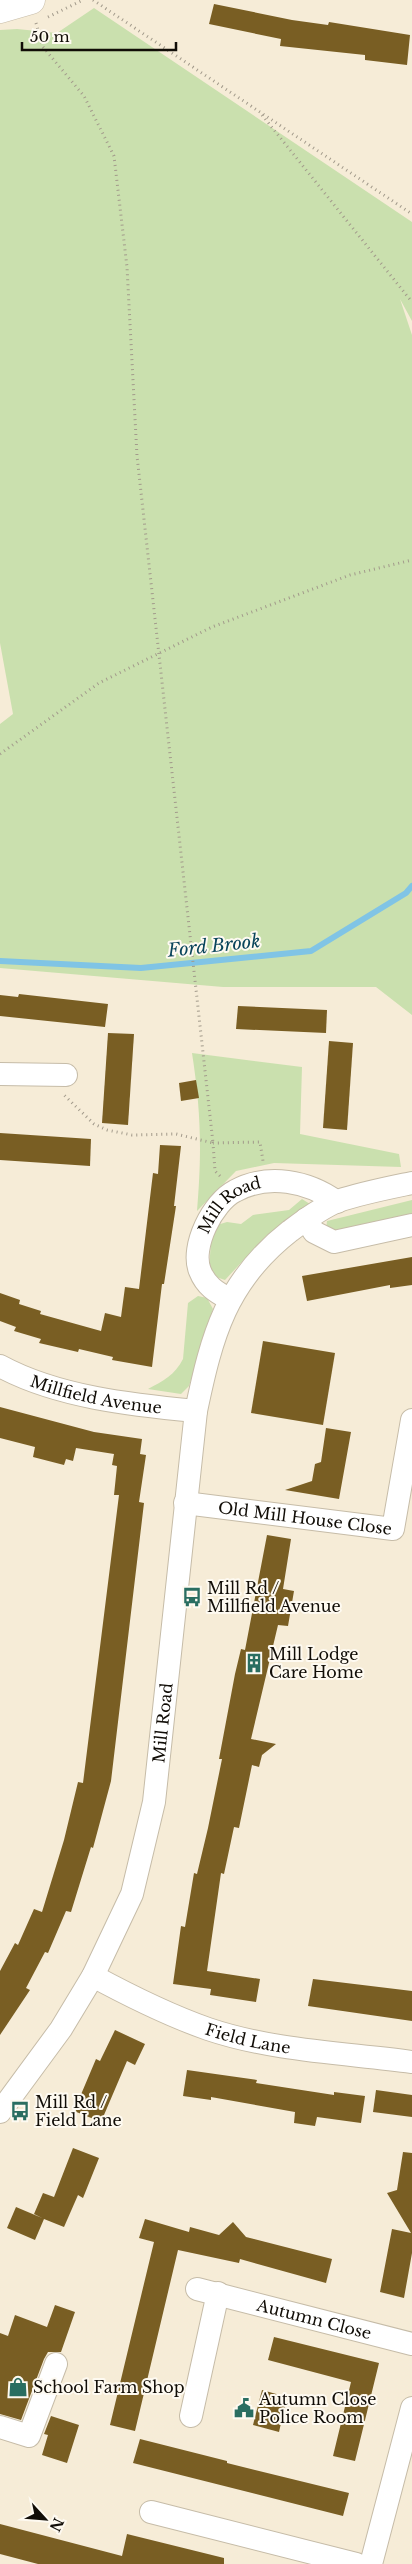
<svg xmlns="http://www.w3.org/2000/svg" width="412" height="2564" font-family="'Libre Baskerville',serif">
  <rect width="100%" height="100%" fill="#f6ecd7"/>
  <g fill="#cae0ae">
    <polygon points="94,8 412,222 412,321 400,299 412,335 412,1015 376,987 223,987 0,968 0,724 13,714 0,643 0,30 17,29 57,33"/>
    <path d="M192,1053L302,1067L300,1134L399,1154L401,1167L274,1163L236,1171L197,1211C202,1152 201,1111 192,1053Z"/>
    <polygon points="302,1199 310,1204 266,1236 225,1280 216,1277 209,1270 211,1241 217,1225 227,1222 241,1224 253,1215 289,1210"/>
    <polygon points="412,1200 412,1218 332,1236 326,1230 327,1221"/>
    <path d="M198,1296L207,1298L213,1309L189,1386L181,1394L148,1389C163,1381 175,1375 183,1359L188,1303Z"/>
  </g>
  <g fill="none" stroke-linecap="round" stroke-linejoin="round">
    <polyline stroke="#80c4e5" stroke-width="6" points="0,961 141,968 311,951 406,893 412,886"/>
  </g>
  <g fill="#795e23">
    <polygon points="214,4 292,20 328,25 329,22 410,35 407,65 365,60 365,55 280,46 281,39 209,24"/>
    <polygon points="19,994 108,1004 105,1027 0,1016 0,995 18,997"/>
    <polygon points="238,1006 327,1010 326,1033 236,1029"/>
    <polygon points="108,1033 134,1034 128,1125 102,1123"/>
    <polygon points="329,1041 353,1043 347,1130 323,1128"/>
    <polygon points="196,1080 199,1098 181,1101 179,1083"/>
    <polygon points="0,1133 91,1139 90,1166 0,1160"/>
    <polygon points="160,1145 181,1146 174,1206 176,1206 164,1284 162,1284 152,1367 112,1360 113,1357 79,1349 78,1352 39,1343 41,1339 14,1331 16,1327 0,1321 0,1293 20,1300 19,1304 41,1311 40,1314 101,1331 105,1313 121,1317 125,1287 139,1289 153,1173 158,1174"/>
    <polygon points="412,1257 412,1285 390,1288 390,1285 307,1301 302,1276"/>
    <polygon points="263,1341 335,1353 323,1425 251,1413"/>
    <polygon points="0,1407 94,1432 142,1439 140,1454 146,1455 139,1502 144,1503 111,1781 93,1848 91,1847 71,1912 66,1911 48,1953 45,1952 26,1988 30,1990 0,2035 0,1971 15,1943 18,1945 34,1909 42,1912 64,1840 78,1782 83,1783 119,1495 114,1495 117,1466 112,1465 114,1454 76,1448 73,1461 66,1459 64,1465 33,1457 35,1447 0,1438"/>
    <polygon points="326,1428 351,1432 339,1499 285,1490 312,1481 315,1464 321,1462"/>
    <polygon points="267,1535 291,1539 283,1589 294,1591 288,1626 278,1625 251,1739 276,1744 262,1755 259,1767 252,1765 239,1828 234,1827 224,1874 221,1873 207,1971 260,1979 256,2002 210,1995 211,1989 173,1984 181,1926 185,1927 194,1873 197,1874 208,1828 222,1759 219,1759 235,1674 241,1649 245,1650"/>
    <polygon points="313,1979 412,1991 412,2021 308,2006"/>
    <polygon points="115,2030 145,2044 135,2065 127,2061 101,2122 74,2111 96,2059 100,2061"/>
    <polygon points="187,2070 257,2080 256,2083 334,2095 334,2092 365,2096 361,2123 317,2117 315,2126 294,2123 295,2112 211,2097 211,2100 183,2096"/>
    <polygon points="376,2090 412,2095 412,2117 373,2112"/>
    <polygon points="73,2148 99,2158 83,2198 78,2195 64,2227 44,2219 35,2240 7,2228 16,2207 42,2218 34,2214 43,2193 54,2197"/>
    <polygon points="403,2152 412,2153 412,2253 404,2298 380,2292 392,2229 411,2233 387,2193 397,2190"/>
    <polygon points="145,2219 189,2232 190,2227 219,2235 233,2222 246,2237 332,2259 326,2283 240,2259 239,2263 178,2250 135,2431 110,2425 154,2242 139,2238"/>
    <polygon points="55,2305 75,2312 61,2352 48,2352 44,2359 21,2420 0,2414 0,2333 8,2336 15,2315 47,2327"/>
    <polygon points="274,2337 379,2363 355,2461 333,2456 351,2382 268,2360"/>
    <polygon points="262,2390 287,2397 279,2432 253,2425"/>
    <polygon points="51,2416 79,2425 67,2463 42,2455 48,2435 44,2434"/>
    <polygon points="140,2439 227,2461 227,2463 349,2493 343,2516 133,2463"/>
    <polygon points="0,2524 122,2556 127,2534 224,2558 224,2564 38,2564 0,2554"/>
  </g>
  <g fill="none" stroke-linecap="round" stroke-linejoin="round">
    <defs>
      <g id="minor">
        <polyline points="0,1074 66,1075"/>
        <polyline points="306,1219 314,1232 334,1242 412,1225"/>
        <path id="s1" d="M229,1299C216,1292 206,1286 200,1271C190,1247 213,1202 235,1191C268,1173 308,1181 337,1202"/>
        <path id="s2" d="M0,1366C57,1397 132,1405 196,1411"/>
        <path id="s3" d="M185,1503L393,1529L412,1420"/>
        <path id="s4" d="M93,1976C130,1996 168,2015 208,2029C273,2051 345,2053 412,2062"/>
        <path id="s5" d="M0,2112L61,2029L93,1976L132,1894L154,1802L196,1411C212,1335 226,1281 290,1231C305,1220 321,1208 338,1201C362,1193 388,1188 412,1183"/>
        <path id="s6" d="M197,2289L412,2344"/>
        <polyline points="191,2416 218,2293"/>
        <polyline points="0,2427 29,2436 56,2364"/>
        <polyline points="151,2512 356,2564"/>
        <polyline points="371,2564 412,2408"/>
      </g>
      <polyline id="major" points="0,9 31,0"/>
    </defs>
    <use href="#minor" stroke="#c6bca8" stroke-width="24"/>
    <use href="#major" stroke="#c6bca8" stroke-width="29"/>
    <g stroke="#a29a8b" stroke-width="3" stroke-dasharray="1 4" stroke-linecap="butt">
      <polyline points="93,0 412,214"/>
      <polyline points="48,17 83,0"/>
      <polyline points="36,23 43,47 84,96 114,156 127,267 137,456 213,1143 176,1134 132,1135 107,1130 94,1124 64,1095"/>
      <polyline points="262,115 412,302"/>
      <polyline points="0,754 99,683 212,627 350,575 412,560"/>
      <polyline points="220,1176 215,1171 213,1143 260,1142 263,1161"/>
    </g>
    <use href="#minor" stroke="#fff" stroke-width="22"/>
    <use href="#major" stroke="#fff" stroke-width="28"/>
  </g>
  <defs>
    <symbol id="bus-bare" viewBox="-9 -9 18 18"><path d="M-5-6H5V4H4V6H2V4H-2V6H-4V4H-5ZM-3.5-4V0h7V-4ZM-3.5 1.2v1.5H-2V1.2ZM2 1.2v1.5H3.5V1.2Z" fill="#2a6e61" stroke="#fefaf1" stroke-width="2.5" paint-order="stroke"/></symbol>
    <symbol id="building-bare" viewBox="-9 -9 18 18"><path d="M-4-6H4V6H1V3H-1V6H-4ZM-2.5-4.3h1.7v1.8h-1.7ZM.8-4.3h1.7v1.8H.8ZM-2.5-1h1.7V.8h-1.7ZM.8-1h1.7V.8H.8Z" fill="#2a6e61" stroke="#fefaf1" stroke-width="2.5" paint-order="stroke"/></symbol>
    <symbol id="shop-bare" viewBox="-9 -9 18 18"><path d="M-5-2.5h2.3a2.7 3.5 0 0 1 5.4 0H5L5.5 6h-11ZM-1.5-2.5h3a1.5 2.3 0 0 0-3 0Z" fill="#2a6e61" stroke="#fefaf1" stroke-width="2.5" paint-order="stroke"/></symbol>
    <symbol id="civic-bare" viewBox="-9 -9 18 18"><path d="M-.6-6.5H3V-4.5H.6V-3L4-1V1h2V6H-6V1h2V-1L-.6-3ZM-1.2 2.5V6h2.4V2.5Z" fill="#2a6e61" stroke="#fefaf1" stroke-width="2.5" paint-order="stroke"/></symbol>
  </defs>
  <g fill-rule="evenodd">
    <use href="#bus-bare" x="178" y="1583" width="28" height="28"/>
    <use href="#building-bare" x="240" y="1649" width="28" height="28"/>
    <use href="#bus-bare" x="6" y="2097" width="28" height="28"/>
    <use href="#shop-bare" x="4" y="2373" width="28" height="28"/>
    <use href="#civic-bare" x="230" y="2394" width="28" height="28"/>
  </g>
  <g text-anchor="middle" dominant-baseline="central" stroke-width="4" stroke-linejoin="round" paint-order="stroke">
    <g font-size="16" fill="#110d07" stroke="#fefaf1">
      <text stroke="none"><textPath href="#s1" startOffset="121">Mill Road</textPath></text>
      <text stroke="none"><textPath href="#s2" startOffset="101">Millfield Avenue</textPath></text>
      <text stroke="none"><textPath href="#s3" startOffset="121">Old Mill House Close</textPath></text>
      <text stroke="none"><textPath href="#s5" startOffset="430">Mill Road</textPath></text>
      <text stroke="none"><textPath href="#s4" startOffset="168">Field Lane</textPath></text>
      <text stroke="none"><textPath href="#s6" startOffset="121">Autumn Close</textPath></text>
    </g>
    <g font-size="16" fill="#110d07" stroke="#fefaf1" text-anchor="start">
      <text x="207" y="1588">Mill Rd /<tspan x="207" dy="18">Millfield Avenue</tspan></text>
      <text x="269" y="1654">Mill Lodge<tspan x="269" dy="18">Care Home</tspan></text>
      <text x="35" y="2102">Mill Rd /<tspan x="35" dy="18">Field Lane</tspan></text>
      <text x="33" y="2387">School Farm Shop</text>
      <text x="259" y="2399">Autumn Close<tspan x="259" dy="18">Police Room</tspan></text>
    </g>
    <g font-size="18" font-style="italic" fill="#0a455b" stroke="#fefaf1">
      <text transform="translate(214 946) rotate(-6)">Ford Brook</text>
    </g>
  </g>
  <g transform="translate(45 2519) rotate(116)" stroke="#fefaf1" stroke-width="4" paint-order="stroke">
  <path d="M0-4L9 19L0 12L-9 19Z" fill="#110d07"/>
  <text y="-8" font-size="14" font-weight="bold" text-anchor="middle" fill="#110d07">N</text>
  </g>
  <path d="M22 42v8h154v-8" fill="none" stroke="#110d07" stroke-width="2.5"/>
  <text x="30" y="42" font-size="15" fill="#110d07" stroke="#fefaf1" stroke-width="4" paint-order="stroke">50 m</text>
</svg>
